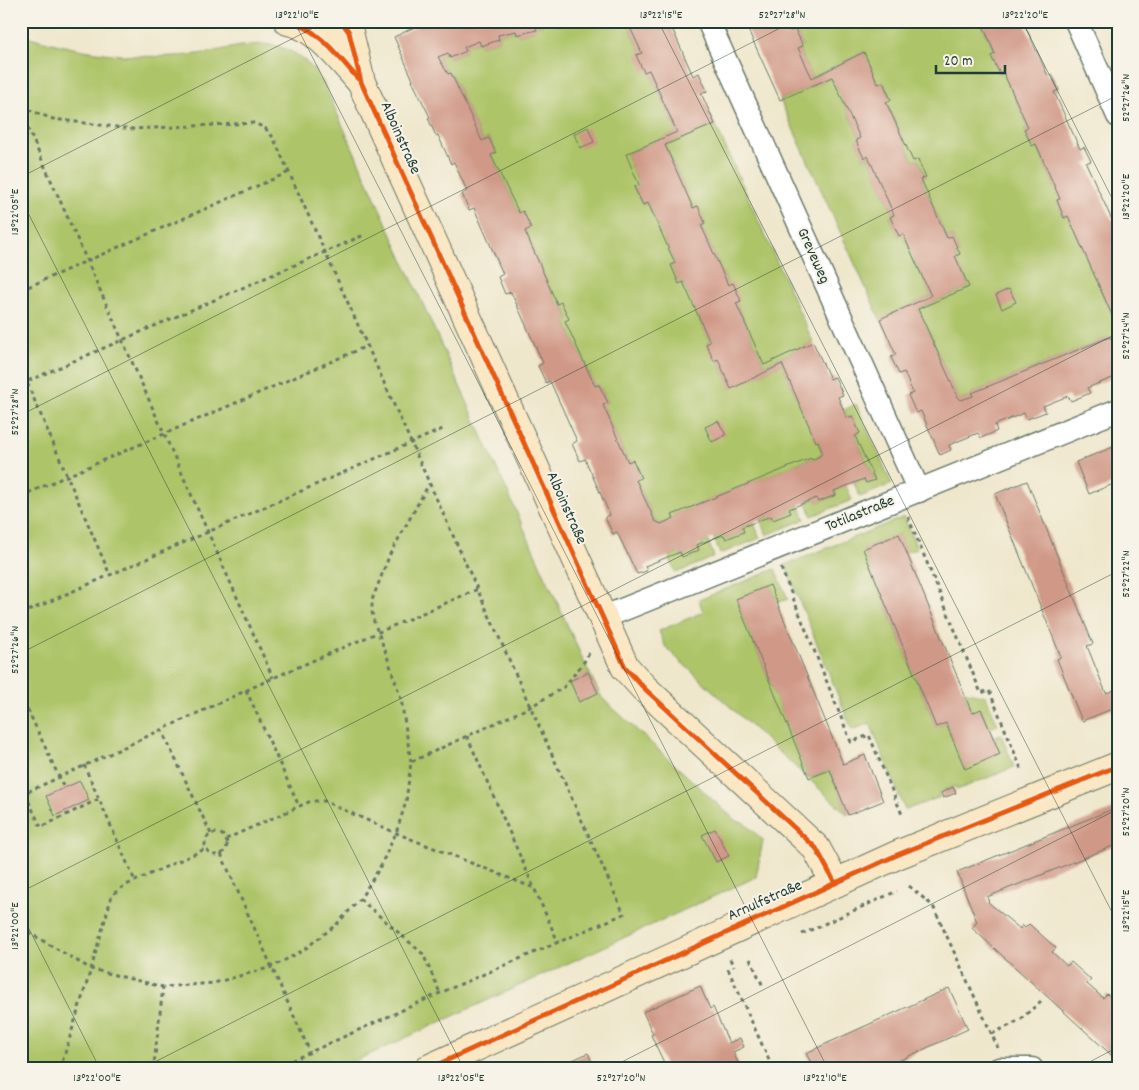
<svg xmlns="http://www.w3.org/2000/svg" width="1139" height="1090" font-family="Dekko,sans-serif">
  <rect width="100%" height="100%" fill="#f7f3e8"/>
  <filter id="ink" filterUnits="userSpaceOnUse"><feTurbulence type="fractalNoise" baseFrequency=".02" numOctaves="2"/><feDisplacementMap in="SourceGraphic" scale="10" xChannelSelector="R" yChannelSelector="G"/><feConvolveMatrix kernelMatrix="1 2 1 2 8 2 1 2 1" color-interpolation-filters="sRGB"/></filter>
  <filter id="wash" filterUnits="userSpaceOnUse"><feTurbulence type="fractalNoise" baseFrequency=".0096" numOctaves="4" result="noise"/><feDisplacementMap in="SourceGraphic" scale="20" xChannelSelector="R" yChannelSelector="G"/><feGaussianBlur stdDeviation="1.12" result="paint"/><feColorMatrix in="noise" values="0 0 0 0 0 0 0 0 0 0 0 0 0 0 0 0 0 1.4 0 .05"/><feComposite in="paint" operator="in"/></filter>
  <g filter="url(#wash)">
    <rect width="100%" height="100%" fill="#efe7cc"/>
    <g fill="#adc468" stroke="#66804e">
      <polygon points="554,21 556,25 573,21 627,21 677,132 626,154 639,185 634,188 643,205 648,203 675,263 671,265 679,283 683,282 710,342 706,344 718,359 731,388 782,364 816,441 818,441 822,452 820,456 812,460 811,458 673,515 674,518 661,524 655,521 636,480 641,478 633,460 628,462 603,405 608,402 599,385 595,386 565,321 569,319 562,302 557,304 525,231 519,213 491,155 496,152 489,138 482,141 451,73 448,74 438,57 448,53 450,58 466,51 464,47 479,41 481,46 499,40 498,35 516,31 518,35 536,30 535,26"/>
      <polygon points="786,21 981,21 995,54 992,56 999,74 1003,72 1028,127 1024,129 1032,146 1036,144 1060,199 1057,201 1064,217 1068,216 1116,324 1118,323 1118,336 1111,339 1110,337 1107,338 972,393 973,396 961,400 958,397 918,309 969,287 955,256 960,254 952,236 947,238 921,179 926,177 918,159 913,161 886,102 891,99 883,82 878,84 864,52 812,78 798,48 803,46 795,29 790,31"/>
      <path d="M21,34C74,52 134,60 190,55C213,53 251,41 273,45C295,50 311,63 323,82L584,662L602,698L736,821L743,822L763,840L756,877L338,1069H21Z"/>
      <polygon points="832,77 860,138 856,140 864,158 868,156 894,215 890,217 899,236 903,234 931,296 880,319 780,100"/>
      <polygon points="715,124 813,342 764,365 701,225 705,223 698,206 693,208 665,145"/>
      <polygon points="856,404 892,484 860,497 854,483 864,479 866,483 875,479 855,436 860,433 852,416 847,418 844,410"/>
      <polygon points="846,486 852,500 812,516 807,502 816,498 818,502 836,495 834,491"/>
      <polygon points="799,505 805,519 767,535 761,520 771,516 773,520 791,513 789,509"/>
      <polygon points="904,517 917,548 906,552 899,534 863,549 936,727 946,723 965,768 999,754 993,737 1001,734 1014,767 957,790 955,786 938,793 940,797 905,810 870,723 852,730 785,565"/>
      <polygon points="754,523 760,538 720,554 714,538 724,535 726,539 744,532 742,527"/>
      <path d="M708,541L714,557L676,573L669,557L680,552L682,557C692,553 697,545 708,541Z"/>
      <polygon points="775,569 788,599 777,603 770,585 736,599 809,778 830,770 848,815 666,648 659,631 703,612 699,600"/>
      <polygon points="963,691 986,696 998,725 989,728 981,709 972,713"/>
    </g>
    <g id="blocks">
      <g fill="#d09886">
        <polygon points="427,21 551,21 535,26 537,30 517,35 516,31 498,35 499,40 481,46 479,41 464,47 466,51 450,58 448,53 438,57 448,74 451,73 482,141 489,138 496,153 491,155 519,213 523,211 531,228 525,231 557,304 561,302 569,319 565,321 595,386 599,385 608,403 603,405 628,462 633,460 641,478 636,480 655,521 661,524 674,518 672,515 811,458 812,460 820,456 822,452 818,441 816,442 782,364 731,389 718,359 714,361 706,344 710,342 683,282 679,284 671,265 675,263 648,203 643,205 634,187 639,185 626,154 677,132 649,70 644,72 640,64 636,55 642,53 627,21 669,21 693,76 699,73 707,91 701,93 715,124 665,145 693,208 698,206 705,223 701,225 728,285 733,283 741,301 736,303 764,365 813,342 830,379 835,377 843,395 838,397 847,418 852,416 860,433 855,436 875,480 866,483 864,479 834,491 836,495 818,502 816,498 789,509 791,513 773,520 771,516 742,527 744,532 726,539 724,535 714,538 697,545 699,550 682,557 680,552 645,566 647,571 637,574 617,532 613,534 609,526 605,517 610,515 585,459 580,461 572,444 577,441 550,381 546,383 538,366 543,363 511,292 505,294 498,277 503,274 474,208 469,210 462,194 467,191 454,162 451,164 438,135 436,136 428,118 430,117 412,81 413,80 394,37"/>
        <polygon points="744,21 786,21 790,31 795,29 803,46 798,48 812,78 864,52 878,84 883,82 891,100 886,102 913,161 918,159 921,167 926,177 921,179 947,238 952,236 960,254 955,256 969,287 918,309 958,397 961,400 973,396 972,393 1107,338 1110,337 1111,339 1118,336 1118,382 1115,377 1087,388 1090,393 1071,401 1068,396 1043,406 1046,412 1027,419 1024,413 995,425 997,431 981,438 978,433 949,445 951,450 940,455 921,411 916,413 908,395 913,393 904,372 899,374 891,357 896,355 880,319 931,296 903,234 899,236 890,217 894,215 868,156 864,158 859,148 856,140 860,138 832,77 780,100"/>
        <polygon points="981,21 1023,21 1048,76 1052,74 1059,90 1054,92 1080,149 1084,147 1091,161 1086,163 1112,220 1116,219 1118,221 1118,323 1116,324 1068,216 1064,218 1057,200 1060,199 1036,144 1032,146 1024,129 1028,127 1003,72 1000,74 991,56 995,54"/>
        <polygon points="588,127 594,142 580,148 574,134"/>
        <polygon points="1009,289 1016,302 1002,309 996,295"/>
        <polygon points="718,421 726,435 712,442 705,427"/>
        <polygon points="1118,445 1118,482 1089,494 1076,462"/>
        <polygon points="1027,481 1093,644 1087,646 1106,693 1118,689 1118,724 1112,709 1082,721 1057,659 1061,657 995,494"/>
        <polygon points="899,534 972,713 981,709 1000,754 965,769 946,723 936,727 863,549"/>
        <polygon points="770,585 843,764 865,755 883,801 848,815 830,770 809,778 736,599"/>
        <polygon points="588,672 598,693 579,702 570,681"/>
        <polygon points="80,781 89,800 55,816 46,796"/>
        <polygon points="953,787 956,793 943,798 941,793"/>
        <polygon points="1118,807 1118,844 987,897 989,903 1020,929 1022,925 1025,928 1029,924 1056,948 1052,952 1067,966 1071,962 1091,980 1087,984 1103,998 1107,994 1118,1004 1118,1061 972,928 977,922 957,872"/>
        <polygon points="715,829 729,856 716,862 702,835"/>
        <polygon points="700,986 710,1009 713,1007 729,1043 740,1038 744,1047 733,1052 741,1069 667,1069 651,1035 653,1034 643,1012"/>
        <polygon points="949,988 968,1029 881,1069 814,1069 806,1053"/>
        <polygon points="588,1053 595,1069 553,1069"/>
      </g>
    </g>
  </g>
  <g filter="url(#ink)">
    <use href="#blocks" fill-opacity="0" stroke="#687869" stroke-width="1"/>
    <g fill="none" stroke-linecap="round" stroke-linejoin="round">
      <defs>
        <g id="street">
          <polyline points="708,21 919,491"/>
          <polyline points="1076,21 1118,116"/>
          <polyline points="602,618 1118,410"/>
          <polyline points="999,1069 1032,1069"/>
        </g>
        <g id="secondary">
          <path d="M288,21C316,26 341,60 359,80"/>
          <polyline points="341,21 349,32 361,82 625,667 644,688 816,848 835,883"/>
          <polyline points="428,1069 897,855 1118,766"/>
        </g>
      </defs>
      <use href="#street" stroke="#687869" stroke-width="25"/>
      <use href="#secondary" stroke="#687869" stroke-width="30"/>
      <g stroke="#687869" stroke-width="3" stroke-dasharray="4 4" stroke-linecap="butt">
        <polyline points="21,107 53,119 133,129 254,123 265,128 273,137 624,914 440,993 273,1069"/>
        <polyline points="21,113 273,678"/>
        <polyline points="21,290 289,172"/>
        <polyline points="21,369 110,575"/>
        <polyline points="21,384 364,235"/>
        <polyline points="21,496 367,346"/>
        <polyline points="908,517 981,693 989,690 1022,771"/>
        <polyline points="781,568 851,742 869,735 903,817"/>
        <polyline points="21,614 445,428"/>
        <polyline points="246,690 299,806"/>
        <polyline points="21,695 64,788"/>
        <polyline points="161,729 211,834"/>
        <polyline points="467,736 558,942"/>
        <polyline points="411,762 401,699 386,653 374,622 372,612 372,600 390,554 429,484"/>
        <polyline points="84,765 135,881"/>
        <polyline points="25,794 41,827 99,799"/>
        <polyline points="21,795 273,678 478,589"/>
        <circle cx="216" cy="844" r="11"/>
        <polyline points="226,839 311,801 324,801 396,833 534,888"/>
        <polyline points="221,854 310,1052"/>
        <polyline points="909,886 933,906 998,1048"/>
        <polyline points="360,899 423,954 440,993"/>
        <polyline points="21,928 91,969 163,987 214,983 272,967 302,951 336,925 360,899 379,869 396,833 406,802 411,762 530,707 564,687 584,662 590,651"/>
        <polyline points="802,934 897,891"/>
        <polyline points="730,959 734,967"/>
        <polyline points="750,959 763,986"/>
        <polyline points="728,969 773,1069"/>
        <polyline points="992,1034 1020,1020 1041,1001"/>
        <polyline points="60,1069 91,969 112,895 124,886 205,849"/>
        <polyline points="156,1069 154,1064 163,987"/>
      </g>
      <use href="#street" stroke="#fff" stroke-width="22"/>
      <use href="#secondary" stroke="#fae7c3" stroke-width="28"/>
      <defs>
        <g id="cycleway">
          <path d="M288,21C316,26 341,59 358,79"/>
          <polyline points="341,21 349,32 361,82 625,667 644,688 816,848 835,883"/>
          <polyline points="428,1069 897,855 1118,766"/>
        </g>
      </defs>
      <use href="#cycleway" stroke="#f7f3e8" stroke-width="8"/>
      <use href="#cycleway" stroke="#e8590c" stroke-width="5"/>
    </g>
  </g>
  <path fill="none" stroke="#1f3d34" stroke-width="1" stroke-opacity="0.45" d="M294,21L828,1069M658,21L1118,924M1022,21L1118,210M21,177L327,21M21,199L464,1069M21,415L794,21M21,653L1118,95M21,892L1118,333M21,913L100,1069M141,1069L1118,571M608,1069L1118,809M1076,1069L1118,1047"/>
  <g text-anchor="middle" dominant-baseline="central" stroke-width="4" stroke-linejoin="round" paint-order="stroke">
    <g font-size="16" fill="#1f3d34" stroke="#f7f3e8">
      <text transform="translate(400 138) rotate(66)">Alboinstraße</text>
      <text transform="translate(813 256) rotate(66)">Greveweg</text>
      <text transform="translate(566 508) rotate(66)">Alboinstraße</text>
      <text transform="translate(860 514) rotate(-22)">Totilastraße</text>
      <text transform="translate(765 901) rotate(-24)">Arnulfstraße</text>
    </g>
  </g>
  <rect width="1139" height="1090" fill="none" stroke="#f7f3e8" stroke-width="55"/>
  <path d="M936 65v8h69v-8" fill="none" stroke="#1f3d34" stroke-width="2.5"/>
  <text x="944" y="65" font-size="15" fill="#1f3d34" stroke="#f7f3e8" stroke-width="4" paint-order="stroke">20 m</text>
  <rect x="28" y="28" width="1084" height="1034" fill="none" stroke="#1f3d34" stroke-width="2"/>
  <g font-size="12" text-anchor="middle" fill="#1f3d34">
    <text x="297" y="18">13°22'10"E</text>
    <text x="661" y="18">13°22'15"E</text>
    <text x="782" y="18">52°27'28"N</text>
    <text x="1025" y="18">13°22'20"E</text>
    <text transform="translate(1125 98) rotate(-90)" y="4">52°27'26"N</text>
    <text transform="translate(1125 197) rotate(-90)" y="4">13°22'20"E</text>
    <text transform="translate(14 212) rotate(-90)" y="4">13°22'05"E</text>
    <text transform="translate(1125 336) rotate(-90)" y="4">52°27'24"N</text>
    <text transform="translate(14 412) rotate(-90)" y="4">52°27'28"N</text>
    <text transform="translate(1125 574) rotate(-90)" y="4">52°27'22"N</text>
    <text transform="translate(14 650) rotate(-90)" y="4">52°27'26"N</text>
    <text transform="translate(1125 812) rotate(-90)" y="4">52°27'20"N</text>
    <text transform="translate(1125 911) rotate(-90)" y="4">13°22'15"E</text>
    <text transform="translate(14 926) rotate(-90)" y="4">13°22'00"E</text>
    <text x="97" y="1081">13°22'00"E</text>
    <text x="461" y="1081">13°22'05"E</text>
    <text x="621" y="1081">52°27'20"N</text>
    <text x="825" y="1081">13°22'10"E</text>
  </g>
</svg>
